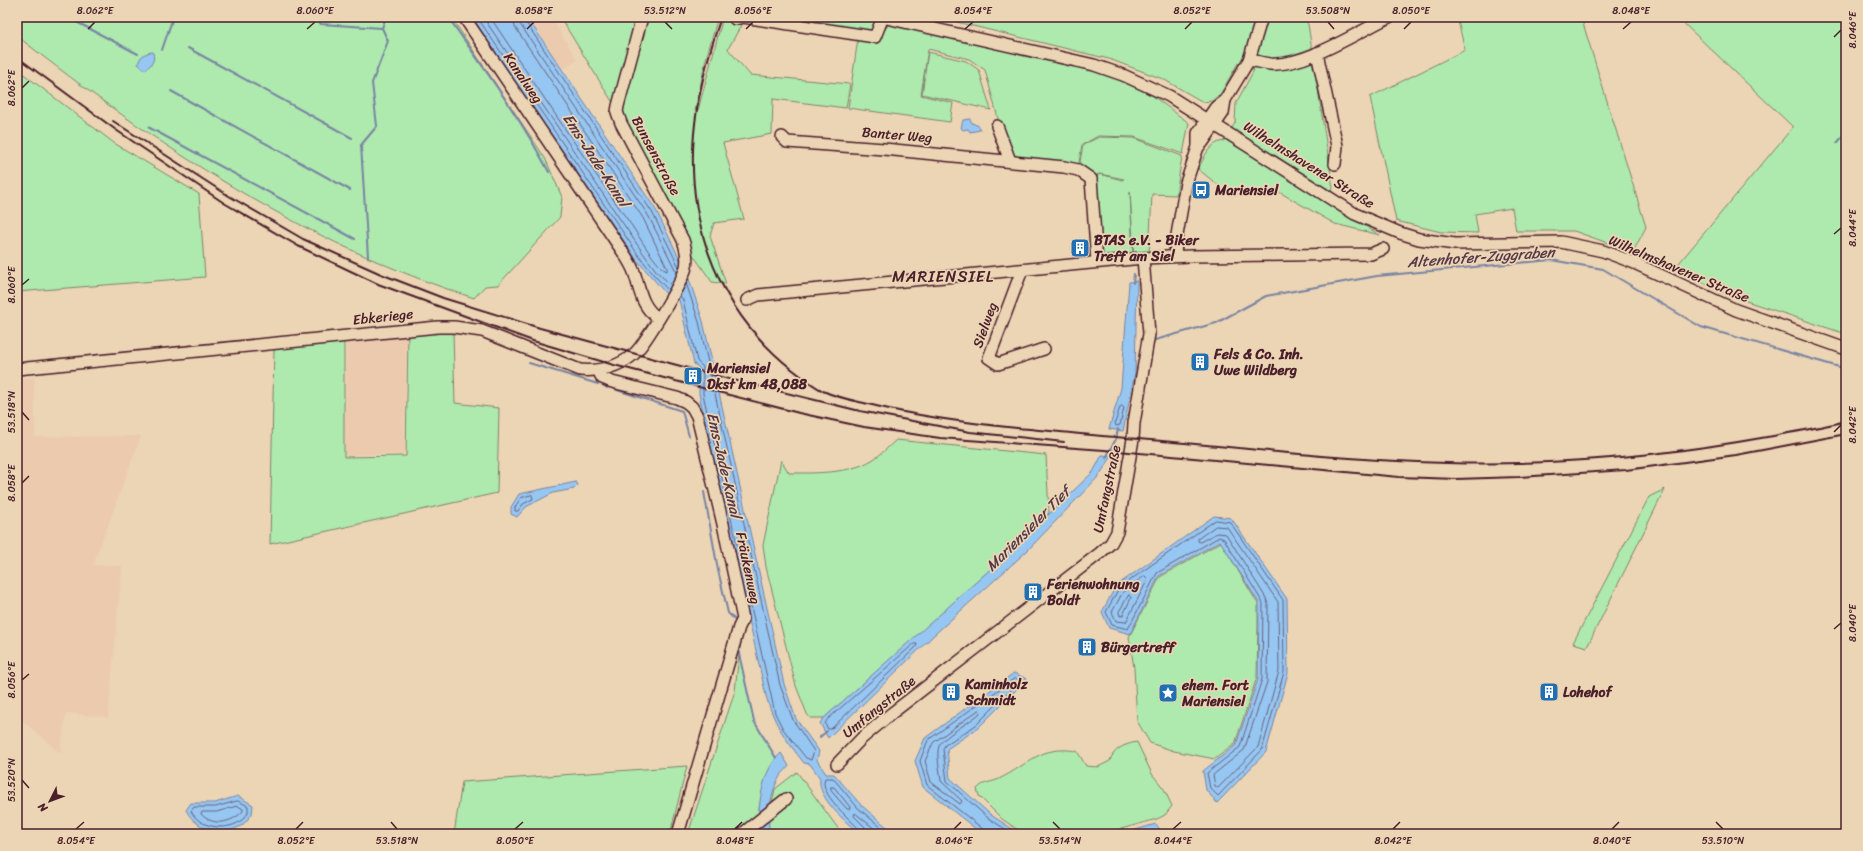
<svg xmlns="http://www.w3.org/2000/svg" width="1863" height="851" font-family="Sriracha,sans-serif">
  <rect width="100%" height="100%" fill="#ecd5b4"/>
  <filter id="ink" filterUnits="userSpaceOnUse"><feTurbulence type="fractalNoise" baseFrequency=".025" numOctaves="2"/><feDisplacementMap in="SourceGraphic" scale="8" xChannelSelector="R" yChannelSelector="G"/><feConvolveMatrix kernelMatrix="1 2 1 2 8 2 1 2 1" color-interpolation-filters="sRGB"/></filter>
  <g filter="url(#ink)">
    <g fill="#ebcaae">
      <polygon points="529,17 551,17 577,60 563,69"/>
      <polygon points="407,335 404,454 345,455 346,342"/>
      <polygon points="34,378 35,437 141,436 93,565 122,566 108,717 66,713 60,753 17,716 17,379"/>
    </g>
    <g fill="#aee9ae" stroke="#7c846c">
      <path d="M17,17H451L545,158L562,197L560,217L498,285L485,286L474,298C305,244 155,145 17,36Z"/>
      <polygon points="560,17 718,17 706,59 695,111 698,110 723,17 855,17 875,21 876,27 882,33 889,24 1100,69 1153,96 1189,123 1183,154 1134,137 1098,136 1082,145 1078,168 1012,157 1000,126 985,70 969,59 928,49 921,95 953,103 950,122 848,108 858,38 744,20 728,49 750,75 850,84 846,108 773,99 772,134 723,143 744,219 714,223 710,236 726,284 712,282 689,249 613,103"/>
      <path d="M936,17H1301L1308,24L1333,188L1325,202L1380,235L1335,224L1279,192L1229,194L1198,169C1205,157 1208,143 1224,141L1235,123L1236,103L1254,70L1238,63L1221,93L1212,101L1203,102L1163,79L1109,59Z"/>
      <polygon points="1457,17 1581,17 1646,227 1633,252 1574,231 1516,231 1512,208 1475,214 1478,233 1441,232 1396,221 1370,97 1465,50"/>
      <polygon points="1677,17 1846,17 1846,334 1731,296 1674,269 1793,127"/>
      <polygon points="928,52 966,61 979,70 991,110 922,94"/>
      <polygon points="17,69 114,143 199,194 205,277 17,292"/>
      <polygon points="1099,137 1134,138 1182,156 1176,195 1152,194 1149,256 1134,257 1130,192 1133,257 1098,259 1092,179 1100,174 1122,180 1124,179 1099,174 1091,178 1079,168 1083,145"/>
      <polygon points="453,332 455,403 499,408 497,493 270,544 274,349 344,341 344,457 406,456 408,335"/>
      <path d="M896,440L1046,455L1049,513L964,594L824,718H810L807,714L796,686L766,567L763,545L781,460L789,473C815,473 849,474 872,460C881,455 888,447 896,440Z"/>
      <polygon points="1665,489 1587,647 1573,643 1649,497"/>
      <polygon points="1221,542 1258,604 1258,625 1257,677 1235,744 1215,759 1174,751 1150,743 1137,721 1134,668 1129,637 1160,577"/>
      <polygon points="739,654 754,721 776,758 765,779 759,808 757,834 688,834 735,691"/>
      <path d="M1137,742L1152,774L1164,789L1172,806L1165,815L1157,819L1103,834H1024L1002,819L979,796L977,789C984,781 991,783 999,779C1030,764 1039,745 1077,751L1086,766L1098,767L1110,761C1113,749 1125,744 1137,742Z"/>
      <polygon points="687,766 670,834 454,834 462,782"/>
      <polygon points="797,772 840,831 840,834 769,834 768,822 775,789"/>
    </g>
    <g fill="#96c6f2" stroke="#7883a2">
      <path d="M472,17H527L656,210L688,276L703,321L784,684L796,719L819,751L817,760L826,774H834L861,805L895,834H859C845,820 817,799 820,778L810,764L804,763C786,740 774,724 766,696L699,394V368L694,364L679,300L669,293L667,295L636,259Z"/>
      <path d="M153,52C155,62 152,64 145,70L138,64C140,56 144,53 153,52Z"/>
      <polygon points="970,119 972,123 979,126 980,130 970,132 968,129 963,130 961,128 963,120"/>
      <polygon points="1137,281 1135,373 1123,431 1109,429 1121,388 1129,282"/>
      <polygon points="1102,455 1112,456 1098,477 1027,551 935,634 828,738 820,723 824,718 1004,557 1093,472"/>
      <polygon points="576,482 578,485 574,489 553,493 526,507 517,517 511,514 511,507 519,494"/>
      <polygon points="1214,516 1231,518 1287,599 1288,673 1266,752 1217,803 1206,790 1203,771 1236,745 1258,679 1259,603 1220,541 1159,576 1130,634 1109,628 1102,612 1116,586"/>
      <polygon points="1014,673 1027,679 978,728 947,749 950,778 991,815 1020,834 982,834 923,787 915,761 925,738"/>
      <path d="M781,753L789,766C786,770 781,774 779,778C770,793 768,817 769,834H757C759,808 760,772 781,753Z"/>
      <path d="M238,796L253,805L252,814C249,818 245,823 241,826C222,837 196,830 186,810L191,803H215Z"/>
      <polygon points="1156,824 1163,834 1121,834"/>
    </g>
    <g fill="none" stroke-linecap="round" stroke-linejoin="round">
      <g stroke="#68627b" stroke-width="1">
        <polyline points="477,17 639,256 654,275 668,290"/>
        <polyline points="483,17 643,253 657,272 671,285"/>
        <path d="M490,17C537,87 583,157 632,226C638,235 658,269 667,271V268L643,218L515,27L513,17"/>
        <polyline points="519,17 520,24 648,215 677,273"/>
        <polyline points="524,17 525,21 652,212 679,267"/>
        <polyline points="680,296 683,300 697,361 703,367 703,394 775,713 783,729 806,758 811,760 814,751 793,720 780,685 699,322 686,283"/>
        <polygon points="1122,406 1124,408 1120,425 1116,426 1115,423 1120,407"/>
        <polygon points="532,495 533,499 523,504 518,511 515,511 515,507 521,498"/>
        <polygon points="1216,520 1230,522 1283,600 1284,672 1262,750 1218,796 1210,788 1207,773 1240,747 1262,679 1263,603 1224,539 1219,537 1157,573 1128,629 1112,625 1106,612 1119,588"/>
        <polygon points="1216,526 1227,527 1278,602 1279,671 1258,747 1218,788 1215,786 1213,775 1244,750 1267,682 1268,604 1266,598 1226,534 1217,533 1200,542 1198,541 1198,539"/>
        <polygon points="1145,576 1148,579 1126,622 1116,621 1112,612 1123,592"/>
        <polygon points="1129,595 1131,598 1123,615 1120,616 1119,612"/>
        <polygon points="914,644 917,644 916,647 831,729 828,729 825,724 827,720"/>
        <path d="M979,710L980,713C972,721 941,738 939,746C936,755 940,771 941,781L962,801L960,804L931,782L925,761L933,743Z"/>
        <polygon points="831,787 834,787 850,807 850,809 847,809 832,792"/>
        <path d="M238,801L248,806V813C246,816 243,820 239,822C225,831 199,828 191,811L194,807H215Z"/>
        <path d="M238,806L243,809V811C232,823 213,827 201,814L202,812H216Z"/>
        <path d="M861,834L860,830C850,819 818,793 825,778H833L858,808L889,834"/>
        <polyline points="866,834 865,827 854,816 855,813 881,834"/>
        <polyline points="984,834 983,829 927,785 920,761 928,740 1015,678 1019,680 1019,682 976,725 945,745 943,749 947,781 988,818 1013,834"/>
      </g>
      <g stroke="#7883a2" stroke-width="2">
        <polyline points="67,17 138,54"/>
        <polyline points="314,17 321,24 382,28"/>
        <path d="M448,17C483,67 520,117 549,172"/>
        <polyline points="188,48 352,138"/>
        <polyline points="162,50 173,17"/>
        <polyline points="171,91 350,190"/>
        <polyline points="148,127 355,239"/>
        <polyline points="1837,143 1846,133"/>
        <polyline points="368,257 361,145 377,126 372,83 388,41 382,28 386,17"/>
        <polyline points="1133,283 1134,274"/>
        <polyline points="1155,340 1216,323 1266,296 1377,276 1551,260 1603,269 1701,327 1846,369"/>
        <polyline points="529,363 598,384"/>
        <polyline points="604,386 607,388"/>
        <polyline points="617,390 682,411 689,436"/>
        <polyline points="1106,458 1116,439 1118,429"/>
        <polyline points="704,492 718,570 728,613 735,620"/>
        <polyline points="741,638 739,654 754,721 776,758"/>
        <polyline points="820,737 827,731"/>
      </g>
      <defs>
        <g id="minor">
          <path d="M464,17L625,255C628,260 632,266 634,272C640,289 641,307 658,318"/>
          <polyline points="882,17 1094,65 1123,75 1169,96 1355,214 1400,233 1419,239 1455,244 1561,242 1603,251 1632,262 1736,310 1846,349"/>
          <polyline points="735,19 743,17 875,37 883,17"/>
          <polyline points="1317,53 1337,146 1335,164"/>
          <path d="M1249,60C1256,61 1263,63 1270,64C1304,67 1358,32 1389,17"/>
          <polyline points="997,126 1010,161"/>
          <polyline points="782,137 787,142 884,149 1064,167 1078,170 1091,179 1097,262"/>
          <polyline points="1198,147 1203,142 1223,113 1225,100 1249,60 1262,17"/>
          <polyline points="1175,256 1176,241 1186,183 1198,147 1198,133 1215,108 1225,100"/>
          <polyline points="1022,270 989,358 998,364 1044,349"/>
          <polyline points="747,300 758,295 1143,258 1192,256 1371,254 1383,249"/>
          <path d="M17,369L438,327H454L482,331L580,370C599,372 619,367 634,354C645,344 683,281 686,267C688,258 686,249 683,240L621,123L617,112L618,106L642,17"/>
          <polyline points="598,370 602,378 612,382 677,398 686,402 692,407 697,416 723,524 743,619 739,627 678,834"/>
          <polyline points="837,764 861,739 892,713 1100,553 1111,543 1117,532 1133,439 1134,423 1149,334 1143,258"/>
          <polyline points="742,834 786,799"/>
        </g>
      </defs>
      <use href="#minor" stroke="#4a1f2b" stroke-width="14"/>
      <use href="#minor" stroke="#ecd5b4" stroke-width="11"/>
      <g stroke="#4a1f2b" stroke-width="2">
        <path d="M721,17C711,47 702,78 697,109C681,210 712,306 793,370C802,377 813,386 823,391C838,398 856,401 872,405C920,417 968,423 1017,428C1053,431 1089,435 1126,438C1233,446 1340,461 1447,463C1554,466 1662,456 1767,437C1793,432 1820,428 1846,421"/>
        <polyline points="17,57 116,130 224,203 298,246 378,284 533,341 614,365 799,413 864,427 940,438 1118,451 1399,477 1456,479 1519,477 1626,470 1736,455 1846,434"/>
        <polyline points="113,121 229,196 303,239 381,274 443,298 540,328 725,378 860,411 970,432 1064,442"/>
      </g>
    </g>
  </g>
  <path fill="none" stroke="#4a1f2b" stroke-width="1.5" d="M665,22L672,29M1328,22L1334,29M88,29L95,22M307,29L315,22M527,29L534,22M746,29L753,22M965,29L973,22M1185,29L1192,22M1404,29L1411,22M1623,29L1631,22M1834,37L1841,30M22,88L29,81M1834,234L1841,228M22,285L29,279M22,412L29,420M1834,432L1841,425M22,483L29,476M1834,629L1841,623M22,680L29,674M22,780L29,788M391,822L397,829M1053,822L1060,829M1716,822L1723,829M76,829L84,822M296,829L303,822M515,829L523,822M735,829L742,822M954,829L961,822M1173,829L1181,822M1393,829L1400,822M1612,829L1619,822"/>
  <defs>
    <symbol id="bus-square" viewBox="-11 -11 22 22"><rect x="-9" y="-9" width="18" height="18" rx="4" fill="#1f6fb2" stroke="#ecd5b4"/><path d="M-5-6H5V4H4V6H2V4H-2V6H-4V4H-5ZM-3.5-4V0h7V-4ZM-3.5 1.2v1.5H-2V1.2ZM2 1.2v1.5H3.5V1.2Z" fill="#fff"/></symbol>
    <symbol id="building-square" viewBox="-11 -11 22 22"><rect x="-9" y="-9" width="18" height="18" rx="4" fill="#1f6fb2" stroke="#ecd5b4"/><path d="M-4-6H4V6H1V3H-1V6H-4ZM-2.5-4.3h1.7v1.8h-1.7ZM.8-4.3h1.7v1.8H.8ZM-2.5-1h1.7V.8h-1.7ZM.8-1h1.7V.8H.8Z" fill="#fff"/></symbol>
    <symbol id="sight-square" viewBox="-11 -11 22 22"><rect x="-9" y="-9" width="18" height="18" rx="4" fill="#1f6fb2" stroke="#ecd5b4"/><path d="M0-6L1.8-2.2L6-1.7L2.9 1.2L3.7 5.4L0 3.3L-3.7 5.4L-2.9 1.2L-6-1.7L-1.8-2.2Z" fill="#fff"/></symbol>
  </defs>
  <g fill-rule="evenodd">
    <use href="#bus-square" x="1190" y="179" width="22" height="22"/>
    <use href="#building-square" x="1069" y="237" width="22" height="22"/>
    <use href="#building-square" x="1189" y="351" width="22" height="22"/>
    <use href="#building-square" x="682" y="365" width="22" height="22"/>
    <use href="#building-square" x="1022" y="581" width="22" height="22"/>
    <use href="#building-square" x="1076" y="636" width="22" height="22"/>
    <use href="#building-square" x="940" y="681" width="22" height="22"/>
    <use href="#building-square" x="1538" y="681" width="22" height="22"/>
    <use href="#sight-square" x="1157" y="682" width="22" height="22"/>
  </g>
  <g text-anchor="middle" dominant-baseline="central" stroke-width="3.5" stroke-linejoin="round" paint-order="stroke">
    <g font-size="14" fill="#4a1f2b" stroke="#ecd5b4">
      <text transform="translate(523 78) rotate(56)">Kanalweg</text>
      <text transform="translate(897 135) rotate(5)">Banter Weg</text>
      <text transform="translate(656 156) rotate(62)">Bunsenstraße</text>
      <text transform="translate(1309 165) rotate(32)">Wilhelmshavener Straße</text>
      <text transform="translate(1679 269) rotate(23)">Wilhelmshavener Straße</text>
      <text transform="translate(383 317) rotate(-6)">Ebkeriege</text>
      <text transform="translate(985 325) rotate(-70)">Sielweg</text>
      <text transform="translate(1107 489) rotate(-78)">Umfangstraße</text>
      <text transform="translate(748 568) rotate(78)">Fräukenweg</text>
      <text transform="translate(879 707) rotate(-39)">Umfangstraße</text>
    </g>
    <g font-size="14" font-weight="bold" fill="#4a1f2b" stroke="#ecd5b4" text-anchor="start">
      <text x="1215" y="190">Mariensiel</text>
      <text x="1094" y="240">BTAS e.V. - Biker<tspan x="1094" dy="16">Treff am Siel</tspan></text>
      <text x="1214" y="354">Fels &amp; Co. Inh.<tspan x="1214" dy="16">Uwe Wildberg</tspan></text>
      <text x="707" y="368">Mariensiel<tspan x="707" dy="16">Dkst km 48,088</tspan></text>
      <text x="1047" y="584">Ferienwohnung<tspan x="1047" dy="16">Boldt</tspan></text>
      <text x="1101" y="647">Bürgertreff</text>
      <text x="965" y="684">Kaminholz<tspan x="965" dy="16">Schmidt</tspan></text>
      <text x="1182" y="685">ehem. Fort<tspan x="1182" dy="16">Mariensiel</tspan></text>
      <text x="1563" y="692">Lohehof</text>
    </g>
    <g font-size="15" font-style="italic" fill="#553849" stroke="#ecd5b4">
      <text transform="translate(596 160) rotate(57)">Ems-Jade-Kanal</text>
      <text transform="translate(1481 257) rotate(-4)">Altenhofer-Zuggraben</text>
      <text transform="translate(724 465) rotate(77)">Ems-Jade-Kanal</text>
      <text transform="translate(1028 529) rotate(-45)">Mariensieler Tief</text>
    </g>
    <g font-size="16" letter-spacing="1" fill="#4a1f2b" stroke="#ecd5b4">
      <text x="943" y="276">MARIENSIEL</text>
    </g>
  </g>
  <rect width="1863" height="851" fill="none" stroke="#ecd5b4" stroke-width="44"/>
  <g transform="translate(50 801) rotate(228)" stroke="#ecd5b4" stroke-width="3" paint-order="stroke">
  <path d="M0-3L7 15L0 10L-7 15Z" fill="#4a1f2b"/>
  <text y="-6" font-size="11" font-weight="bold" text-anchor="middle" fill="#4a1f2b">N</text>
  </g>
  <rect x="22" y="22" width="1819" height="807" fill="none" stroke="#4a1f2b" stroke-width="1.5"/>
  <g font-size="10" text-anchor="middle" fill="#4a1f2b">
    <text x="95" y="14">8.062°E</text>
    <text x="315" y="14">8.060°E</text>
    <text x="534" y="14">8.058°E</text>
    <text x="665" y="14">53.512°N</text>
    <text x="753" y="14">8.056°E</text>
    <text x="973" y="14">8.054°E</text>
    <text x="1192" y="14">8.052°E</text>
    <text x="1328" y="14">53.508°N</text>
    <text x="1411" y="14">8.050°E</text>
    <text x="1631" y="14">8.048°E</text>
    <text transform="translate(1852 30) rotate(-90)" y="4">8.046°E</text>
    <text transform="translate(11 88) rotate(-90)" y="4">8.062°E</text>
    <text transform="translate(1852 228) rotate(-90)" y="4">8.044°E</text>
    <text transform="translate(11 285) rotate(-90)" y="4">8.060°E</text>
    <text transform="translate(11 412) rotate(-90)" y="4">53.518°N</text>
    <text transform="translate(1852 425) rotate(-90)" y="4">8.042°E</text>
    <text transform="translate(11 483) rotate(-90)" y="4">8.058°E</text>
    <text transform="translate(1852 623) rotate(-90)" y="4">8.040°E</text>
    <text transform="translate(11 680) rotate(-90)" y="4">8.056°E</text>
    <text transform="translate(11 780) rotate(-90)" y="4">53.520°N</text>
    <text x="76" y="844">8.054°E</text>
    <text x="296" y="844">8.052°E</text>
    <text x="397" y="844">53.518°N</text>
    <text x="515" y="844">8.050°E</text>
    <text x="735" y="844">8.048°E</text>
    <text x="954" y="844">8.046°E</text>
    <text x="1060" y="844">53.514°N</text>
    <text x="1173" y="844">8.044°E</text>
    <text x="1393" y="844">8.042°E</text>
    <text x="1612" y="844">8.040°E</text>
    <text x="1723" y="844">53.510°N</text>
  </g>
</svg>
